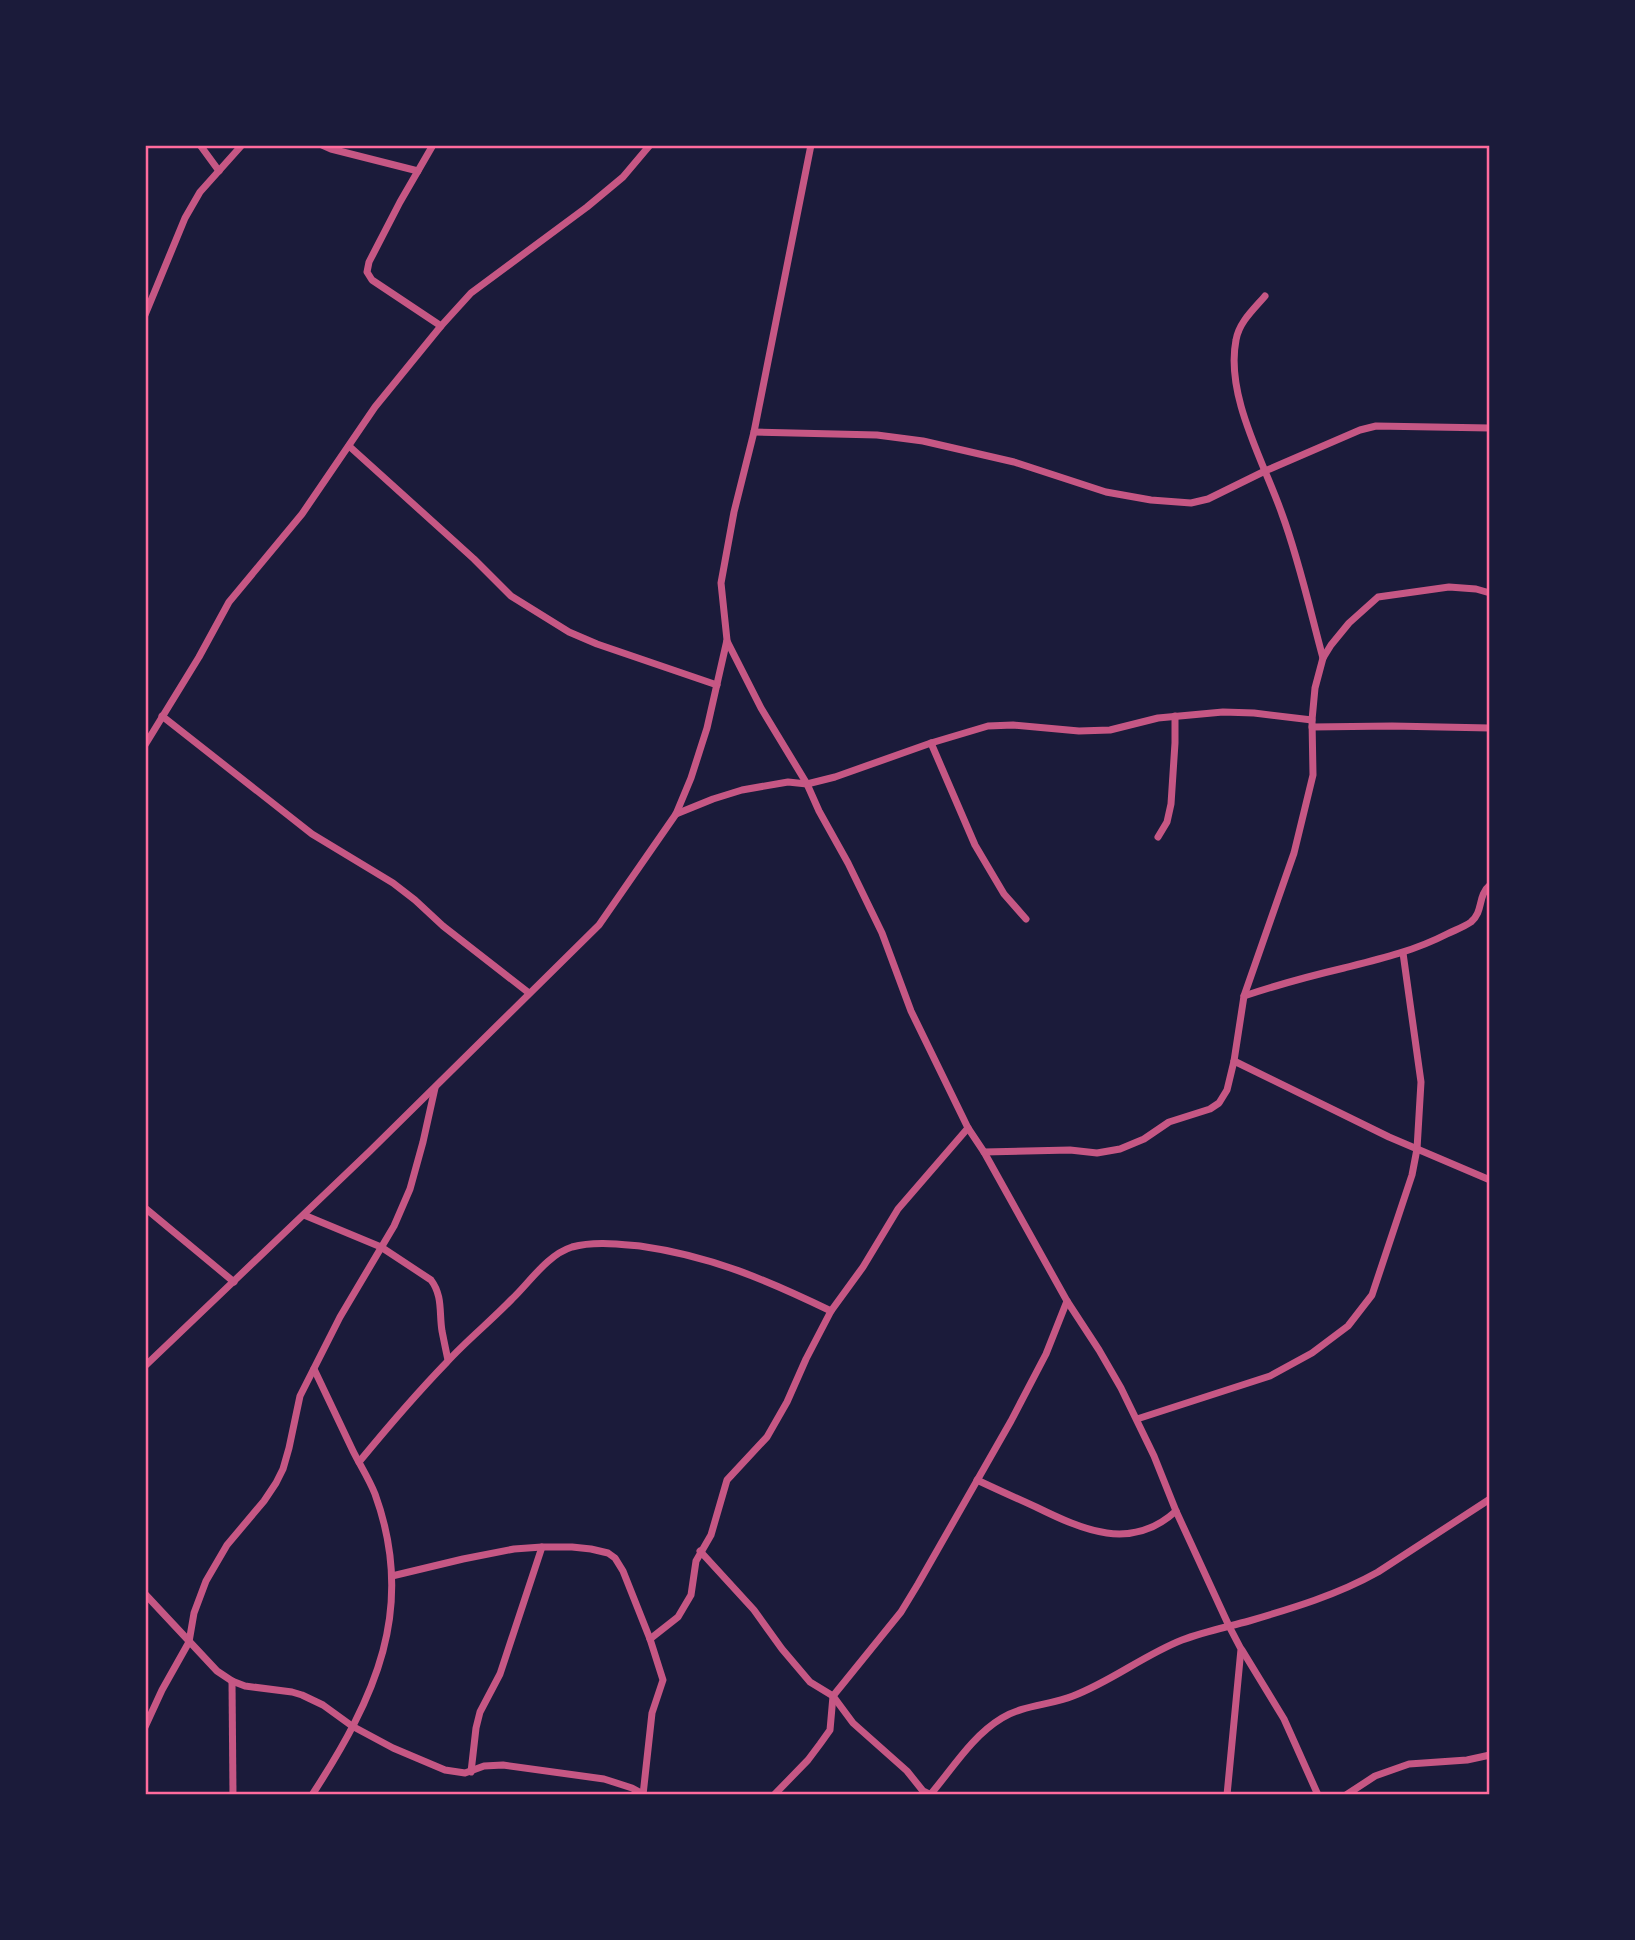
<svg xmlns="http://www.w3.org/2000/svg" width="1635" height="1940" font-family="'PT Sans Narrow',sans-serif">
  <rect width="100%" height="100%" fill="#1b1b3a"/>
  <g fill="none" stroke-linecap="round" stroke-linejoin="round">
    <g stroke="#c65784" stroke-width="7">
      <polyline points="200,145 219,171"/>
      <polyline points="322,145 331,149 418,171"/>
      <polyline points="433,145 400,202 369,262 367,272 372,280 441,326"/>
      <path d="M1265,296C1254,309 1239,322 1236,340C1225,396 1264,462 1282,514C1299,560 1310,610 1323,658"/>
      <polyline points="145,315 185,218 200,192 242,145"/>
      <polyline points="754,432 877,435 923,441 1014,462 1106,492 1151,500 1191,503 1208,499 1265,471 1360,430 1376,426 1490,428"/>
      <polyline points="349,446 474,559 511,596 569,632 597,644 717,685"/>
      <polyline points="727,641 761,708 807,784 819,811 848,863 882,933 911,1011 968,1128 984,1152 1067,1301 1099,1350 1121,1388 1154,1456 1176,1511 1229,1626 1241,1649 1227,1795"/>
      <polyline points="162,716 312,834 393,883 415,900 443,926 529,993"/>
      <polyline points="1312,727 1392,726 1490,728"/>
      <polyline points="931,743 975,845 1004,894 1026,919"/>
      <polyline points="145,745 199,657 229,602 302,514 375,407 441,326 471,293 587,207 623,177 650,145"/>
      <polyline points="676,814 713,799 742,790 788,782 807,784 835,777 931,743 988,726 1013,725 1079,731 1110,730 1158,718 1223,712 1254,713 1312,720"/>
      <polyline points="1158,837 1167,822 1171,804 1175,743 1175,716"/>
      <path d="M1244,996C1277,985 1310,976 1344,968C1380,959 1414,951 1447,934C1455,930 1464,927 1471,922C1484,911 1477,896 1490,885"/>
      <polyline points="1234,1061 1389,1137 1490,1180"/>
      <polyline points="984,1152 1070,1150 1097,1153 1120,1149 1144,1139 1169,1122 1210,1109 1219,1103 1227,1090 1234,1061 1244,996 1294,853 1313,775 1312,720 1315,688 1323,658 1331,645 1349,623 1378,597 1449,587 1476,589 1490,593"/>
      <polyline points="145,1208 234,1282"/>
      <path d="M304,1215L381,1247L431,1280C443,1296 439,1313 442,1331C444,1341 446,1351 448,1360"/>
      <polyline points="145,1366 370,1151 599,925 676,814 691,778 707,728 727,640 721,583 734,512 754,432 811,145"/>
      <polyline points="1137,1419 1270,1376 1312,1353 1348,1326 1372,1295 1412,1175 1417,1149 1421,1082 1403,953"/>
      <path d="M359,1462C387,1428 416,1394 447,1362C467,1340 491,1321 512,1299C530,1282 547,1255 572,1247C594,1241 618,1244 640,1246C711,1256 767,1280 831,1311"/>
      <path d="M977,1480C996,1489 1016,1498 1036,1507C1083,1530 1131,1552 1176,1511"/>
      <polyline points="700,1551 754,1610 782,1649 810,1682 833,1696 853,1723 907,1771 923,1791 931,1795"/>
      <polyline points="392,1576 463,1559 514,1549 542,1547 572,1547 591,1549 608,1553 615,1558 623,1571 650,1639 663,1680 652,1713 643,1795"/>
      <polyline points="145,1594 217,1671 232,1681 245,1686 292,1692 302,1695 323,1705 352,1726 393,1748 445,1770 465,1773 484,1766 503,1765 604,1779 632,1788 643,1794"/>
      <polyline points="650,1639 678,1617 691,1595 696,1561 711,1535 727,1480 767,1437 787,1402 806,1359 831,1311 863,1267 898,1209 968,1128"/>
      <polyline points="1242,1650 1284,1719 1318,1795"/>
      <polyline points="232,1681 233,1795"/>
      <polyline points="145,1727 162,1690 189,1642 194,1613 206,1581 227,1545 264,1501 276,1483 283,1469 289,1448 300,1396 340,1317 394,1226 410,1189 423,1142 435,1088"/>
      <polyline points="471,1772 476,1728 480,1712 500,1674 542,1547"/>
      <path d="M312,1795C375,1698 417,1609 375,1494C369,1479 360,1465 353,1451C340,1424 327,1396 314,1369"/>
      <polyline points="774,1795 808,1760 820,1744 830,1730 833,1696 901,1612 918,1584 1011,1421 1046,1354 1067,1301"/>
      <path d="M930,1795C953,1768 972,1736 1002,1718C1023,1705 1051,1705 1073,1696C1112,1681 1144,1655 1182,1640C1203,1632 1227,1627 1249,1621C1293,1608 1337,1595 1378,1572L1490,1499"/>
      <polyline points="1346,1795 1375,1776 1409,1764 1467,1760 1490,1755"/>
    </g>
  </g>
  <rect width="1635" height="1940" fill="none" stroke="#1b1b3a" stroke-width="294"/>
  <rect x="147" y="147" width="1341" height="1646" fill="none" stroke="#ff6b9d" stroke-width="2.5"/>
</svg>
